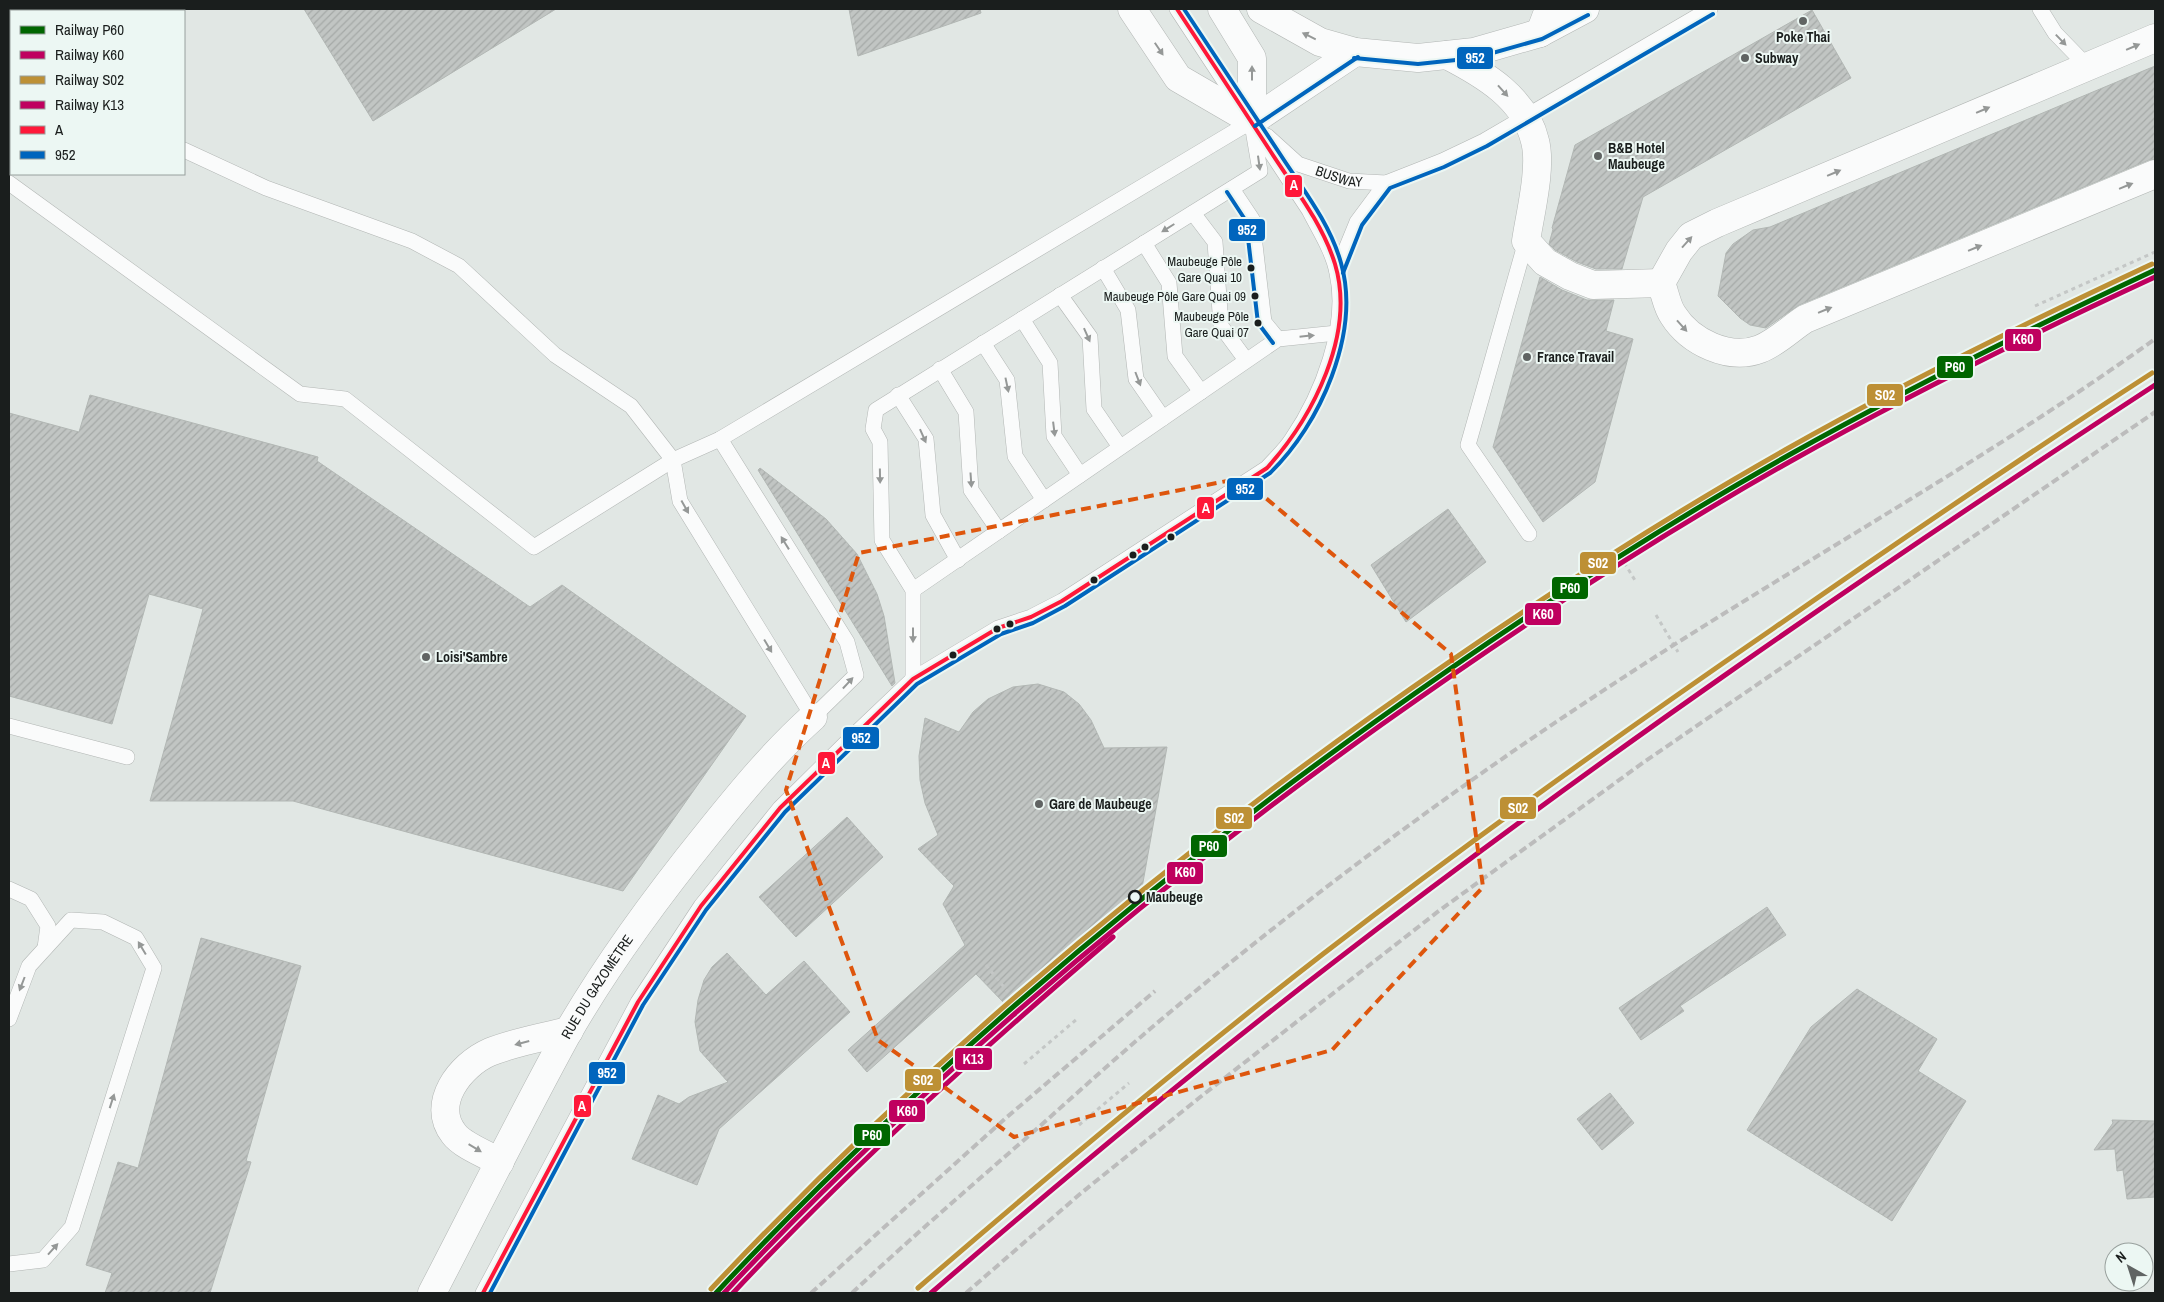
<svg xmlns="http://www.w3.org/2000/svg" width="2164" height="1302" font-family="'Archivo Narrow',sans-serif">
  <defs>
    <pattern id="building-hatch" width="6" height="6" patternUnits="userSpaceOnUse" patternTransform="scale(1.25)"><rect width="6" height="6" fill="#c1c5c3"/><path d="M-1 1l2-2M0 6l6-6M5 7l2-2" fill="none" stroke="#a5a9a7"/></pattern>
  </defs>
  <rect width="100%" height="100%" fill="#e1e7e4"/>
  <g fill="url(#building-hatch)" stroke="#b2b7b4">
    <polygon points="304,9 556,9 373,121"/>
    <polygon points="849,9 980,9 981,13 858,56"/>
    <polygon points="1812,10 1851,78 1643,197 1622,269 1596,269 1577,262 1555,250 1549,244 1553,229 1552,228 1575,145"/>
    <polygon points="2155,66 2155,159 2149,160 1799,305 1766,328 1750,325 1740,318 1718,296 1726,253 1733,244 1753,230 1770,227"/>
    <polygon points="1540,277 1562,290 1587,300 1614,300 1606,331 1633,339 1595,482 1543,522 1493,447"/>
    <polygon points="90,395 318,457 317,461 530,607 562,585 746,716 623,891 293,801 150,801 203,609 149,594 112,724 9,696 9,413 79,432"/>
    <polygon points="760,468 826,519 857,554 877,594 884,616 895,683 892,686 758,470"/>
    <polygon points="1448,509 1486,562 1406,622 1371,565"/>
    <polygon points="1038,684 1064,692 1079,704 1091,720 1104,748 1167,747 1142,888 1004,1003 976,974 867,1072 848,1050 965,945 943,904 954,886 918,849 938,835 925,803 920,780 919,756 925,718 959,732 973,712 988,699 1013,687"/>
    <polygon points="847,817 883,857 796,937 759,897"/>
    <polygon points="1767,907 1786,935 1680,1006 1684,1011 1641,1040 1619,1008"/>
    <polygon points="201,938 301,966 246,1161 251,1162 210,1293 105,1293 112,1273 86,1265 118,1162 138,1168"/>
    <polygon points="727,953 766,995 804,961 850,1012 719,1129 697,1185 632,1159 658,1095 679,1104 689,1097 728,1082 700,1051 695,1022 698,1000 704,980 712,967"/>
    <polygon points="1857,989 1937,1039 1918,1071 1966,1101 1892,1221 1747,1130 1811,1027"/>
    <polygon points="1610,1093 1634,1123 1602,1150 1577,1119"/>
    <polygon points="2112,1120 2155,1121 2155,1197 2127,1199 2123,1170 2117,1171 2115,1149 2094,1150 2113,1123"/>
  </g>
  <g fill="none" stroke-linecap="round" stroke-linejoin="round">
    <defs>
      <g id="lane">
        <polyline points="34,9 36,11"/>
        <polyline points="2040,9 2055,33 2087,66"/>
        <path id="s1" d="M1267,136L1298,164L1349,181L1386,183L1442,161L1484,141L1710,9"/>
        <polyline points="184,150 266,188 412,241 459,266 555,355 631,406 673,460 680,501 813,717 856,675 847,642 720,439"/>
        <polyline points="9,183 300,394 345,399 534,547 673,460 720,439 1252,121"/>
        <polyline points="1232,189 1252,219 1264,322 1278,339"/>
        <polyline points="1193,213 1215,242 1221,326 1246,360"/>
        <polyline points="1526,241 1468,445 1529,534"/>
        <polyline points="1144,243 1169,283 1175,356 1201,392"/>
        <polyline points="1103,268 1128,310 1136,379 1163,418"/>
        <polyline points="1337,271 1357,222 1386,183"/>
        <polyline points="1060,295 1090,337 1094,409 1120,447"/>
        <polyline points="1022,319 1050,363 1054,436 1080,475"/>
        <polyline points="983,343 1007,380 1015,456 1044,500"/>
        <polyline points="940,369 966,412 971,490 999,531"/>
        <polyline points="898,395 926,439 933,515 958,560"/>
        <polyline points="913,590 1278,339 1337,333"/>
        <polyline points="913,679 913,590 882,540 880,442 873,429 876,410 1260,171 1253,130"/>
        <polyline points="9,726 127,757"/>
        <polyline points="9,889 31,899 48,926 45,948"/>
        <polyline points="9,1019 29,966 71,920 103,922 136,938 154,968 72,1227 43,1260 9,1264"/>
        <path d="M483,1293L638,1002L701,906L780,808L854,735L913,679L998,628L1031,617L1062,601L1267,468C1275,459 1285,450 1292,439C1322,395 1349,326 1337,273C1333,251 1319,230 1309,210L1177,9"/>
      </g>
      <g id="street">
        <polyline points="1540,33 1549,9"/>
        <path d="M2155,38L1717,223L1691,236L1679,251L1661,283C1665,293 1667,307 1673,315C1690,342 1729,361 1760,349C1776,343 1791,328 1805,319L2155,174"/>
        <path d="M1447,55C1484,74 1525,98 1535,141C1542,167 1530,214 1526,241L1545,262L1570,276L1593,285L1661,283"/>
        <path d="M500,1162C487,1155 462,1145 454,1134C430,1104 460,1065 490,1052C515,1042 543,1037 569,1031"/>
        <path id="s2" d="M432,1293C477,1206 521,1118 568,1032C609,961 658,895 709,832C742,791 774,752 813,717"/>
      </g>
      <g id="secondary">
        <polyline points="1132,9 1178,78 1252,121"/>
        <polyline points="1222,9 1252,58 1252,121"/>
        <polyline points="1261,9 1320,42 1355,52 1418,58 1474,52 1540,33 1585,9"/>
        <polyline points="1252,121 1355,52"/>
      </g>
    </defs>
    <use href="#lane" stroke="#b2b6b4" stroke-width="16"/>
    <use href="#street" stroke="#b2b6b4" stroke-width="29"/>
    <use href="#secondary" stroke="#b2b6b4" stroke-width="29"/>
    <g stroke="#c4c7c6" stroke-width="3" stroke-dasharray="4 4" stroke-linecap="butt">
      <polyline points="2035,306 2155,252"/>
      <polyline points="1616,549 1636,582"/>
      <polyline points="1656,615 1678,652"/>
      <polyline points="986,965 1008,992"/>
      <polyline points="1024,1064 1077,1019"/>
      <polyline points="1079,1125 1129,1083"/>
    </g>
    <use href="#lane" stroke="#fafbfb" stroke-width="15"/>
    <use href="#street" stroke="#fafbfb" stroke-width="28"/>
    <use href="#secondary" stroke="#fafbfb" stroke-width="28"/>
    <g stroke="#bcbcbc" stroke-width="4" stroke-dasharray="8 4" stroke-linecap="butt">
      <polyline points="811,1293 1007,1117 1155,991"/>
      <path d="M852,1293C913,1236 977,1181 1040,1126C1085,1086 1129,1046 1175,1008C1306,899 1444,796 1586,702C1773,577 1972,470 2155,339"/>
      <polyline points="966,1293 1080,1194 1199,1098 1440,910 1644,762 2155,412"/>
    </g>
    <defs>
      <path id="bus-1" d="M483,1293L638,1002L701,906L780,808L913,679L998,628L1031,617L1062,601L1267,468C1313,417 1356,334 1335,264C1322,222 1292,185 1269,149C1238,102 1208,56 1177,9"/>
      <g id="bus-2">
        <polyline points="1354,58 1418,64 1475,58 1542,39 1588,15"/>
        <polyline points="1255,126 1358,57"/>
        <polyline points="1227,192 1246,221 1258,323 1273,343"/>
        <polyline points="1343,273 1362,225 1390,188 1444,167 1487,146 1713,14"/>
        <path d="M490,1293L643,1005L706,910L785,812L917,684L1001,634L1033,623L1065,606L1270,473C1320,425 1361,333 1341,263C1330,223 1302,188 1280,154C1248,106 1216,57 1184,9"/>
      </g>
    </defs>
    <use href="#bus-1" stroke="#ecf7f3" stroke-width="8"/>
    <use href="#bus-2" stroke="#ecf7f3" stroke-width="8"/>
    <use href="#bus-1" stroke="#ff1839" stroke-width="4"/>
    <use href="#bus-2" stroke="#0065bd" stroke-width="4"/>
    <defs>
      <path id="rail-1" d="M716,1293C917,1078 1137,892 1376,721C1509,626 1646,535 1789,455C1908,388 2031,328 2155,270"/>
      <g id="rail-2">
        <path d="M724,1293C923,1081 1145,894 1381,725C1513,631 1649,541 1791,461C1910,394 2032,334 2155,277"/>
        <path d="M931,1293C1063,1179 1196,1068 1334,962C1598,758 1875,568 2155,385"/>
      </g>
      <g id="rail-3">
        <path d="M918,1288C1050,1174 1185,1061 1323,954C1470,841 1621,733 1774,628C1899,541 2024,456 2152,373"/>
        <path d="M711,1289C913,1074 1133,887 1372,716C1506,621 1643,530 1785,450C1905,382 2028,322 2152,264"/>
      </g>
      <path id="rail-4" d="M733,1293C852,1166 981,1050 1113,937"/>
    </defs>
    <use href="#rail-1" stroke="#ecf7f3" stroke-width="9"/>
    <use href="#rail-2" stroke="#ecf7f3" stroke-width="9"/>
    <use href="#rail-3" stroke="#ecf7f3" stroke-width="9"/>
    <use href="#rail-4" stroke="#ecf7f3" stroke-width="9"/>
    <use href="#rail-1" stroke="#060" stroke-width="5"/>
    <use href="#rail-2" stroke="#bf005f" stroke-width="5"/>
    <use href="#rail-3" stroke="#bd9035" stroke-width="5"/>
    <use href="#rail-4" stroke="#bf005f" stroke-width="5"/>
  </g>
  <defs><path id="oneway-solid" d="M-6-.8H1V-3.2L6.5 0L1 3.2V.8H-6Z" transform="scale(1.25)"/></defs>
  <g fill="#959897">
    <use href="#oneway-solid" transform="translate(1309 36) rotate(-154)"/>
    <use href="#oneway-solid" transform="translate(2061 40) rotate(46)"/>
    <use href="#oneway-solid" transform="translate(2133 47) rotate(-23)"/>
    <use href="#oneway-solid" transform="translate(1159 49) rotate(56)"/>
    <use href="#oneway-solid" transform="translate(1252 73) rotate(-90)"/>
    <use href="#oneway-solid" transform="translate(1503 91) rotate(48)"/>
    <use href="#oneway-solid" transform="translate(1983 110) rotate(-23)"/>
    <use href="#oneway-solid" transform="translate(1259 163) rotate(82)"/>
    <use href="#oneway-solid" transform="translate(1834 173) rotate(-23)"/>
    <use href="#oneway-solid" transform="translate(2126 186) rotate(-22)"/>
    <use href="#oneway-solid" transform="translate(1168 228) rotate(148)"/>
    <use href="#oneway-solid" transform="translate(1687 242) rotate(-48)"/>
    <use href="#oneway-solid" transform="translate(1975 248) rotate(-22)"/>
    <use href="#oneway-solid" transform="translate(1825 310) rotate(-22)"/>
    <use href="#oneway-solid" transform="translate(1682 326) rotate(48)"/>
    <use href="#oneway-solid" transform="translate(1087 335) rotate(66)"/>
    <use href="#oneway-solid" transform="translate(1307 336) rotate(-6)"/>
    <use href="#oneway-solid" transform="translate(1138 379) rotate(69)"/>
    <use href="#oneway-solid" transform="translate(1007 385) rotate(78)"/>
    <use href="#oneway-solid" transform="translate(1054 429) rotate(83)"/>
    <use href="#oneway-solid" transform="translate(923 436) rotate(66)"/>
    <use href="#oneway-solid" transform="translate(880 476) rotate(89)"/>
    <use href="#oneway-solid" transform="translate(971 480) rotate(86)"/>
    <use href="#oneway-solid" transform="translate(685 507) rotate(61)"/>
    <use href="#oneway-solid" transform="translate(785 543) rotate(-122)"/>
    <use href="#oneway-solid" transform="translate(913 635) rotate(90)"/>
    <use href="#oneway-solid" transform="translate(768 646) rotate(59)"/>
    <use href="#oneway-solid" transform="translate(848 683) rotate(-47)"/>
    <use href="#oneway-solid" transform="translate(142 948) rotate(-121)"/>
    <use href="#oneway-solid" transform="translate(22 984) rotate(111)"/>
    <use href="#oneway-solid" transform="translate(522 1043) rotate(165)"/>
    <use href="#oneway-solid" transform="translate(112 1101) rotate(-72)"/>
    <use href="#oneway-solid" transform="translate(475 1148) rotate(31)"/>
    <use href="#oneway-solid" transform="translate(53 1249) rotate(-48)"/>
  </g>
  <path fill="none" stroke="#de560d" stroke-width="4" stroke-dasharray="10 6" stroke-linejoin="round" d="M1242,478L1451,654L1483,887L1332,1050L1014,1137L878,1040L786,790L859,553Z"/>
  <g fill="#606463" stroke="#ecf7f3" stroke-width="2">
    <circle cx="1803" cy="21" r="5"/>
    <circle cx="1745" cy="58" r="5"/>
    <circle cx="1598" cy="156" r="5"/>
    <circle cx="1527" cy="357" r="5"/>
    <circle cx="426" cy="657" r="5"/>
    <circle cx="1039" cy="804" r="5"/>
  </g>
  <g fill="#1a1e1d" stroke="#ecf7f3" stroke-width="2">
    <circle cx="1251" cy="268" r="4.5"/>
    <circle cx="1255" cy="296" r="4.5"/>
    <circle cx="1258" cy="323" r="4.5"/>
    <circle cx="1171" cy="537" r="4.5"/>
    <circle cx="1145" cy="547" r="4.5"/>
    <circle cx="1133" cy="555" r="4.5"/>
    <circle cx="1094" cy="580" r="4.5"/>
    <circle cx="1010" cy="624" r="4.5"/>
    <circle cx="997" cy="629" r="4.5"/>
    <circle cx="953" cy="655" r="4.5"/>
  </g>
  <circle fill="#ecf7f3" stroke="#1a1e1d" stroke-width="2.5" cx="1135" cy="897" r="6"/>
  <g text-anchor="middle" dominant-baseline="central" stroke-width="4" stroke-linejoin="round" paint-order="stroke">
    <g font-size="13" fill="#1a1e1d" stroke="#ecf7f3" text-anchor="end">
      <text x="1242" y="261">Maubeuge Pôle<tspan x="1242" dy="16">Gare Quai 10</tspan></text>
      <text x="1246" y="296">Maubeuge Pôle Gare Quai 09</text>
      <text x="1249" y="316">Maubeuge Pôle<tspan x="1249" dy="16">Gare Quai 07</tspan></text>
    </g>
    <g font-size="14" font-weight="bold" fill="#1a1e1d" stroke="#ecf7f3" text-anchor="start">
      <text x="1803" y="37" text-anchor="middle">Poke Thai</text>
      <text x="1755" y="58">Subway</text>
      <text x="1608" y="148">B&amp;B Hotel<tspan x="1608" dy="16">Maubeuge</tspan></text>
      <text x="1537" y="357">France Travail</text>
      <text x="436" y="657">Loisi'Sambre</text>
      <text x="1049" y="804">Gare de Maubeuge</text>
    </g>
    <g font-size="14" fill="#1a1e1d" stroke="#ecf7f3">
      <text stroke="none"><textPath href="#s1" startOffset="85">BUSWAY</textPath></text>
      <text stroke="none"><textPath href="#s2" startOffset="348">RUE DU GAZOMÈTRE</textPath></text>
    </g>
    <g font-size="14" font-weight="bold" fill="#1a1e1d" stroke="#ecf7f3" text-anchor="start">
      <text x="1146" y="897">Maubeuge</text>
    </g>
  </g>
  <g stroke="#ecf7f3" stroke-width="2">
    <rect x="1456" y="46" width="38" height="24" rx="5" fill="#0065bd"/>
    <rect x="1284" y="174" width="19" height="24" rx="5" fill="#ff1839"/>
    <rect x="1228" y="218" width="38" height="24" rx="5" fill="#0065bd"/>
    <rect x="2004" y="328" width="38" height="24" rx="5" fill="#bf005f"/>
    <rect x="1936" y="355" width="38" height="24" rx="5" fill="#060"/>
    <rect x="1866" y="383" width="38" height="24" rx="5" fill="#bd9035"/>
    <rect x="1226" y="477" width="38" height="24" rx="5" fill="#0065bd"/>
    <rect x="1196" y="496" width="19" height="24" rx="5" fill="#ff1839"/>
    <rect x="1579" y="551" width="38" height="24" rx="5" fill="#bd9035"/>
    <rect x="1551" y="576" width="38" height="24" rx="5" fill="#060"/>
    <rect x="1524" y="602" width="38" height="24" rx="5" fill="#bf005f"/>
    <rect x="842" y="726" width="38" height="24" rx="5" fill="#0065bd"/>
    <rect x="817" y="751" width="19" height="24" rx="5" fill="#ff1839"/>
    <rect x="1499" y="796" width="38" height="24" rx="5" fill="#bd9035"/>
    <rect x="1215" y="806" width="38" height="24" rx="5" fill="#bd9035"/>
    <rect x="1190" y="834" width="38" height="24" rx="5" fill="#060"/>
    <rect x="1166" y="861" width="38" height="24" rx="5" fill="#bf005f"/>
    <rect x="954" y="1047" width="39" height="24" rx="5" fill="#bf005f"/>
    <rect x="588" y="1061" width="38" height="24" rx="5" fill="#0065bd"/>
    <rect x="904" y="1068" width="38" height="24" rx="5" fill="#bd9035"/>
    <rect x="573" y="1094" width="19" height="24" rx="5" fill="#ff1839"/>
    <rect x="888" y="1099" width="38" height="24" rx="5" fill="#bf005f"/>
    <rect x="853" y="1123" width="38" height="24" rx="5" fill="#060"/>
  </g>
  <g font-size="14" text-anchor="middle" font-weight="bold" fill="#fff">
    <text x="1475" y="63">952</text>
    <text x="1294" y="190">A</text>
    <text x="1247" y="235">952</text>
    <text x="2023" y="344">K60</text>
    <text x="1955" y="372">P60</text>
    <text x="1885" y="400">S02</text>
    <text x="1245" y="494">952</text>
    <text x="1206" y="513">A</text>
    <text x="1598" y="568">S02</text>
    <text x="1570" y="593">P60</text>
    <text x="1543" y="619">K60</text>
    <text x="861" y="743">952</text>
    <text x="826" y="768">A</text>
    <text x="1518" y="813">S02</text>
    <text x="1234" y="823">S02</text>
    <text x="1209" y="851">P60</text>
    <text x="1185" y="877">K60</text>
    <text x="973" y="1064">K13</text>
    <text x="607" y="1078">952</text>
    <text x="923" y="1085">S02</text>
    <text x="582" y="1111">A</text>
    <text x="907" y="1116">K60</text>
    <text x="872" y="1140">P60</text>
  </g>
  <rect width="2164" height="1302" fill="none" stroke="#1a1e1d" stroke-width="20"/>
  <rect x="10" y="10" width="175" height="165" fill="#ecf7f3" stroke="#98a09d"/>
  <rect x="20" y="26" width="25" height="8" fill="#006600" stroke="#98a09d"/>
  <text x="55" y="35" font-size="15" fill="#1a1e1d">Railway P60</text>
  <rect x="20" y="51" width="25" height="8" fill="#bf005f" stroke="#98a09d"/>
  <text x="55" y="60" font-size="15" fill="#1a1e1d">Railway K60</text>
  <rect x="20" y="76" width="25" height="8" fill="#bd9035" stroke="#98a09d"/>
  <text x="55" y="85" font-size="15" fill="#1a1e1d">Railway S02</text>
  <rect x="20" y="101" width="25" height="8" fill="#bf005f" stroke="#98a09d"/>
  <text x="55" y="110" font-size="15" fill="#1a1e1d">Railway K13</text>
  <rect x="20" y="126" width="25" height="8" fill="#ff1839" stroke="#98a09d"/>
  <text x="55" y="135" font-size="15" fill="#1a1e1d">A</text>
  <rect x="20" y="151" width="25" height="8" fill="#0065bd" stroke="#98a09d"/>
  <text x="55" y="160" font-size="15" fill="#1a1e1d">952</text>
  <g transform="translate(2129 1267) rotate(321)"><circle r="24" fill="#ecf7f3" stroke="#98a09d"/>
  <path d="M0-4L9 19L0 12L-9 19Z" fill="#606463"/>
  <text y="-8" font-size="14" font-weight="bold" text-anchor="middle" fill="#1a1e1d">N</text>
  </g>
</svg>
